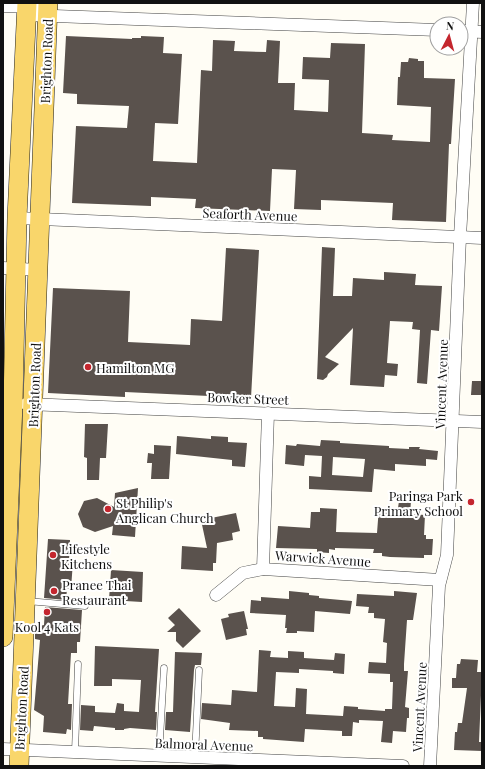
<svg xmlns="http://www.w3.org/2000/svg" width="485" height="769" font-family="'Playfair Display',serif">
  <rect width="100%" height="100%" fill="#fffdf5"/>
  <g fill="#5a524d" fill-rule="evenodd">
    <polygon points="66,36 132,39 132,38 141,38 141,36 164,37 163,53 182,54 178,124 155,123 153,161 197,163 201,70 212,71 213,40 235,41 234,51 266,52 267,40 280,41 278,83 295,83 294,110 328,112 329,80 302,79 303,57 330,58 331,43 365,44 362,133 393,135 392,140 430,142 431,107 397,105 398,77 400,77 401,62 408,62 409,58 418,59 418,61 424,61 424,78 455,79 451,144 449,144 446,222 392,220 393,203 321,200 321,210 294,209 296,170 272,169 270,211 195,208 196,199 151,197 151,206 72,203 76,126 127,128 129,106 77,104 77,94 63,93"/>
    <polygon points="322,247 335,248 333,296 352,296 353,278 384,280 384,272 416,274 415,285 442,286 439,331 431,330 427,384 417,383 420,330 412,329 413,322 390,321 387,363 398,364 397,376 385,375 384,387 350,385 353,328 325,357 339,364 328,374 327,377 323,380 317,379"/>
    <polygon points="226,248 259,250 251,398 125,392 125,397 48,393 53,288 130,291 128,342 190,345 191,319 222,321"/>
    <polygon points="472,381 482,381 482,395 471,395"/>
    <polygon points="85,424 108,424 106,458 100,458 99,480 87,480 87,458 84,457"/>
    <polygon points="177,436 211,439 211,436 228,437 228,442 247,443 245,467 232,466 232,460 176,454"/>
    <path d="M321,440L340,441V443L389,446V448L409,449V447H420L419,449L438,451L437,460L426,459V466L395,464V471L374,469L372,492L309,489V476L321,477L322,456L305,455L304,466L285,464L286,445L296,446L297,444L320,446ZM333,457L365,459L363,477L332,475Z"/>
    <polygon points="154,445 171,446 169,479 151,479 152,463 147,463 148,453 154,454"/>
    <polygon points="138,488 135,537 112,535 113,526 95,532 83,527 78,514 84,501 97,498 114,507 115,493"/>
    <polygon points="399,501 411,501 410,514 425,515 424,535 426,535 426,539 433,539 432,555 424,555 424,558 390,557 382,556 382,553 373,553 374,549 335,548 335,550 329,549 329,553 317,552 317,549 276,548 278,526 310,528 311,512 320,512 320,508 337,509 336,532 377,533 379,507 398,508"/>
    <polygon points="236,513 240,531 232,533 233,540 217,543 216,563 213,563 213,571 181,569 182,546 207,548 201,520"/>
    <polygon points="48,539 70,540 69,561 73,561 71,589 67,589 66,600 44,598"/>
    <polygon points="111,570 143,572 142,602 109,600"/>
    <polygon points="289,591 309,593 309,595 319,596 319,598 352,601 350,614 315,611 314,632 297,631 297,633 286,633 287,628 285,628 286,615 250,613 251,600 261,601 261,597 289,599"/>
    <polygon points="394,591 417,593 413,620 407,620 404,664 404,671 408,671 405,707 409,708 409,718 407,718 406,732 393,731 392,743 381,742 383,721 359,720 359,723 353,722 352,736 342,736 342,731 305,729 304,742 263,739 263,737 258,737 258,731 229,730 230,723 201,719 202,703 231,705 232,690 257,692 259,650 271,651 270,657 288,658 288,651 304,652 304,658 334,660 335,653 345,654 344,674 333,673 333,671 299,669 299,673 276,672 274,706 295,707 296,688 307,689 306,714 343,716 344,706 358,707 358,709 385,711 385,709 392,709 393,682 390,682 390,674 368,673 369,662 386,663 387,643 383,642 385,619 374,618 374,613 368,613 369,607 356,606 357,594 394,596"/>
    <polygon points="45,607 82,610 80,642 77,642 77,653 71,653 68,704 72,704 71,730 67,729 66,734 43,732 44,716 34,710 40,640 35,639 35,627 44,625"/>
    <polygon points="179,608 201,631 183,648 176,641 176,632 167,632 175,625 168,618"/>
    <polygon points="244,611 248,629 246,629 247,635 226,640 221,619 229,617 228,614"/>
    <polygon points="95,646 159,649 155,712 157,712 156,730 130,728 124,729 124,730 115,730 115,728 94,726 93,731 80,730 81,705 95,706 95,712 115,713 117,703 124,704 124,711 139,712 141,680 112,679 112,686 94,686"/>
    <polygon points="175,652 202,653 201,665 195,665 194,670 190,732 165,730 166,712 173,712"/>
    <polygon points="461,659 478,660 477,672 482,672 479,742 482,742 482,751 454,750 455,732 457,732 458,723 462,723 467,688 452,688 452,678 456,678 457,664 460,664"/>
  </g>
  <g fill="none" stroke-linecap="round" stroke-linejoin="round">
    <defs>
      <g id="service">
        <polyline points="27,601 85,606"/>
        <polyline points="75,752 78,664"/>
        <polyline points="159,756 164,668"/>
        <polyline points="195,757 199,670"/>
      </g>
      <g id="minor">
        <polyline points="3,6 34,7"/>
        <polyline points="27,15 437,30"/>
        <polyline points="461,31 482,32"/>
        <polyline points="17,218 482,238"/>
        <polyline points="3,268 38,270"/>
        <polyline points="26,404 482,422"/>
        <polyline points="268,413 263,569 440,580"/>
        <polyline points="216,595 243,573 263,569"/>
        <polyline points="3,749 403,766"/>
        <polyline points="430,766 439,586 447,555 460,237 473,3"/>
      </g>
      <g id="primary">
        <polyline points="3,637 13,404 17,218 27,3"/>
        <polyline points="19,766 48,3"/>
      </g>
    </defs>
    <use href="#service" stroke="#444" stroke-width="7"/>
    <use href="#minor" stroke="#444" stroke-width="13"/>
    <use href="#primary" stroke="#222" stroke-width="20"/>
    <use href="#service" stroke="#fff" stroke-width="6"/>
    <use href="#minor" stroke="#fff" stroke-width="12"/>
    <use href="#primary" stroke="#f9d66b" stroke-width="19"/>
  </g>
  <g fill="#c4262e" stroke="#fff" stroke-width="1.5">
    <circle cx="88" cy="367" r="4"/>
    <circle cx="471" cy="502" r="4"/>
    <circle cx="108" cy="509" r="4"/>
    <circle cx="53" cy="555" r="4"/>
    <circle cx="54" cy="591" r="4"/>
    <circle cx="47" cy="612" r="4"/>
  </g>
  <g text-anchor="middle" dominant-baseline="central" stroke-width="4" stroke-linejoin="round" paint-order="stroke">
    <g font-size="13" fill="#111" stroke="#fff">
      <text transform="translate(46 61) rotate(-88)">Brighton Road</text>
      <text transform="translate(250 214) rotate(2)">Seaforth Avenue</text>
      <text transform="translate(441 384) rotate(-88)">Vincent Avenue</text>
      <text transform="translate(34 385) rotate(-88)">Brighton Road</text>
      <text transform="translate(248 398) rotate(2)">Bowker Street</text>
      <text transform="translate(323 558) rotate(4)">Warwick Avenue</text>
      <text transform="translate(419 707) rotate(-87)">Vincent Avenue</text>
      <text transform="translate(21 708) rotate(-87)">Brighton Road</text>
      <text transform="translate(204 744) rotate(2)">Balmoral Avenue</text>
    </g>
    <g font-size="13" fill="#111" stroke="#fff" text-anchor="start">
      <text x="96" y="367">Hamilton MG</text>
      <text x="463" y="495" text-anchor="end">Paringa Park<tspan x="463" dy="15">Primary School</tspan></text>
      <text x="116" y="502">St Philip's<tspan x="116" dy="15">Anglican Church</tspan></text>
      <text x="61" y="548">Lifestyle<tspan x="61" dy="15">Kitchens</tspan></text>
      <text x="62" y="584">Pranee Thai<tspan x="62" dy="15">Restaurant</tspan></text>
      <text x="47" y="626" text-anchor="middle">Kool 4 Kats</text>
    </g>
  </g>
  <rect width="485" height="769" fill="none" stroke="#111111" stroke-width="8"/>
  <g transform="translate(449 36) rotate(6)"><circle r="19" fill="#ffffff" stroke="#a0a0a0"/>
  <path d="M0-3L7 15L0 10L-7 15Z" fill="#c4262e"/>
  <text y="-6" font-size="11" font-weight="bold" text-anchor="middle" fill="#111111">N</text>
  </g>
</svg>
